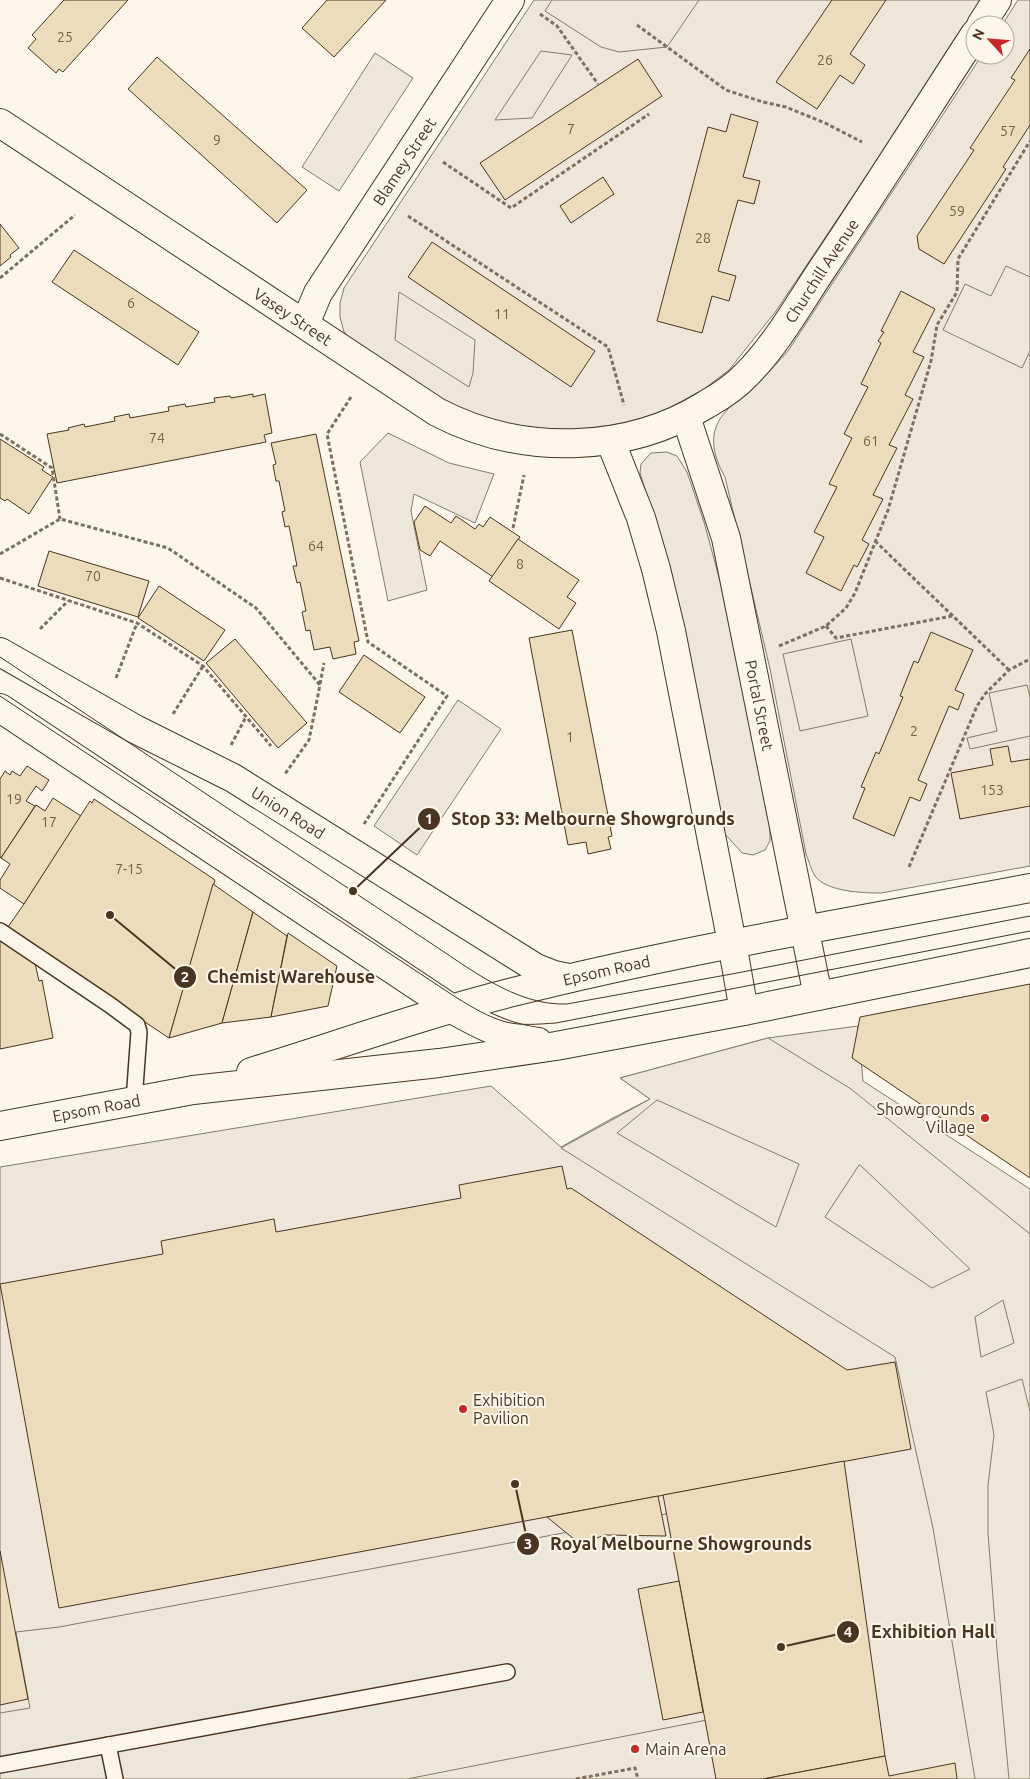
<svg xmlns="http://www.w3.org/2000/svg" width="1030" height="1779" font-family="Ubuntu,sans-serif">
  <rect width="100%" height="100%" fill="#fbf6e9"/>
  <g fill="#ede6d9" stroke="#887966">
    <polygon points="534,0 984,0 776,311 729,370 704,389 664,411 614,428 578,433 505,425 437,399 356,344 344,332 340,317 340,303 344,288"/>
    <path d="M1018,0H1030V866L881,893C863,893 827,892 815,876C811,870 809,861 806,854L770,669L725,477C712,454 707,431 727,410C735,401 746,395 754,387C766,376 777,363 788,351L982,55H1005V25H1002Z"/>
    <polygon points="667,452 677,456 687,472 704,522 720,581 770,825 770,841 765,850 753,855 742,853 725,834 718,804 669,566 640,473 641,464 651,453"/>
    <polygon points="858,1026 863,1081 1030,1189 1030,1779 0,1779 0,1167 491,1086 561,1147 611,1119 650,1099 620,1078 768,1038"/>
  </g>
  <g fill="#ede7d9" stroke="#887966" fill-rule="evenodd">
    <polygon points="552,0 699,0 667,47 619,52 601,47 545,11"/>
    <polygon points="541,51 572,55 532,118 495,120"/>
    <polygon points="375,53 413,78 339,191 302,167"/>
    <polygon points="1006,266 1030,277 1030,351 1022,368 943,330 965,284 991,296"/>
    <polygon points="399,292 475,340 473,373 469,387 395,340"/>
    <polygon points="388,433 449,463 494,474 475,523 414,494 411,511 427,590 388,601 360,462"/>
    <polygon points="851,639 868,716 800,731 783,654"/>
    <polygon points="1027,685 1030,697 1030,736 970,749 967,738 997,731 989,693"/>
    <polygon points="458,700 501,729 417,855 374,826"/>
    <path d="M768,1038L851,1089L1030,1234V1411L1022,1379L986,1392L994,1435L988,1485V1533L997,1650L1009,1779H975L933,1528L895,1357L561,1148L650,1099L620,1078ZM657,1100L799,1164L776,1227L617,1133ZM859,1165H860L970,1269L932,1288L825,1217ZM1003,1300L1014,1343L981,1357L975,1317Z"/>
    <polygon points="676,1512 707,1720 407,1779 0,1779 0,1713 30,1708 16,1632 59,1627"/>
  </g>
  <g fill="#ecdcbc" stroke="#4a3520">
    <polygon points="64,0 128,0 63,72 59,69 56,73 28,48 36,39 32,35"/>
    <polygon points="327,0 386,0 334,57 302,28"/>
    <polygon points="832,0 886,0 850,54 865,65 853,84 840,75 817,109 776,82"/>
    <polygon points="1030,49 1030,125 1003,167 1006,169 944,264 919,249 917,236 974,150 970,148 1015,80 1011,78"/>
    <polygon points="157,57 307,190 277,223 128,89"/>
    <polygon points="638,59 662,96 505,200 480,163"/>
    <polygon points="731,114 758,122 743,177 760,181 754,204 738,200 718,271 736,276 729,301 712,296 702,333 657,321 708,127 726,132"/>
    <polygon points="603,177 614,194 571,223 560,206"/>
    <polygon points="0,224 19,248 10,255 11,257 0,266"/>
    <polygon points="432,242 595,351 571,387 408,277"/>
    <polygon points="74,250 199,332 178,365 52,282"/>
    <polygon points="901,291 935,309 913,352 924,357 905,395 913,399 889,445 897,448 873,495 883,499 862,540 869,544 857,567 854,565 841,591 806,573 824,537 814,532 837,487 829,484 852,438 844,434 868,387 861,384 881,343 878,341 884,332 881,331"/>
    <polygon points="253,394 253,397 265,394 272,433 264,435 266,442 57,483 47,434 69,430 68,428 84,424 85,427 115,421 114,417 129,414 130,418 169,411 168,407 185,404 186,407 215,402 214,398 230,396 231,398"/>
    <polygon points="316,434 359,641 354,642 356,654 333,659 330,647 314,650 310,630 306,631 302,612 306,611 300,582 297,583 293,566 297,566 289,526 285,527 282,512 285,511 279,481 276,481 273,465 276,464 271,443"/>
    <polygon points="0,439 44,467 42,470 53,477 29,514 7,499 5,501 0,498"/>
    <polygon points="425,506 451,523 456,516 475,529 479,524 483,527 490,517 520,537 493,577 440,541 430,556 420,550 414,522"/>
    <polygon points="518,539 579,580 567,597 576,603 559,629 489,581"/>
    <polygon points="49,551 149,581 138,617 38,586"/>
    <polygon points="159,586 225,630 204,661 138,618"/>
    <polygon points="572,630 612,836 608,837 611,849 588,854 586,842 568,845 529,638"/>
    <polygon points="931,632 973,650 955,690 964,694 958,710 949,706 918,780 927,784 920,801 910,797 894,836 853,818 865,788 861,787 876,752 879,754 903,697 900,696 914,661 918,663"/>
    <polygon points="235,639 307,723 278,748 206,663"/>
    <polygon points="364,655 425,697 400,733 339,692"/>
    <polygon points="1008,746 1011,762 1030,759 1030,806 960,819 951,773 993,765 990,749"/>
    <polygon points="27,766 49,780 42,791 36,786 26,801 35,806 1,858 0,857 0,779 5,771 10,775 12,771 20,776"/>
    <polygon points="53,798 81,816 24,904 0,888 0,880 10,864 1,858 36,805 45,811"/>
    <polygon points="94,799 215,880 169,1038 8,931 10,928 8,927 24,904 90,801 92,803"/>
    <polygon points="213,884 253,912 222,1023 169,1038"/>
    <polygon points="253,912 287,936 271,1017 222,1023"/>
    <polygon points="288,933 337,966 328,1006 271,1017"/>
    <polygon points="0,940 35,963 39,981 42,980 53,1038 0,1049"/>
    <polygon points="1030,984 1030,1178 852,1058 860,1017"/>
    <polygon points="562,1166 567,1189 571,1188 847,1370 895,1362 911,1449 59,1608 0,1284 163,1254 161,1241 274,1219 276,1232 461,1198 459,1185"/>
    <polygon points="844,1461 885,1756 763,1779 716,1779 663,1495"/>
    <polygon points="658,1496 666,1536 605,1535 580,1544 547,1517"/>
    <polygon points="0,1551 28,1699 0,1705"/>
    <polygon points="679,1581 703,1712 663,1720 638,1589"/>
    <polygon points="885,1756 889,1776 955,1763 957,1779 763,1779"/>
  </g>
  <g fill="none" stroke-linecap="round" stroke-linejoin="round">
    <defs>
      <g id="lane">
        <polyline points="0,931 110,1005 137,1025 139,1032 134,1101"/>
        <polyline points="108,1745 115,1779"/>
        <polyline points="0,1765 507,1672"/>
      </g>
      <g id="street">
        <polyline points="981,25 997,0"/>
        <path id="s1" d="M0,123L437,412C521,456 627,454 707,404C721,396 735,387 746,375C778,343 800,302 825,265C876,189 925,111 975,34"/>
        <path id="s2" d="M305,324L318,293L510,0"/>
        <path id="s3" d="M686,417L726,538L818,996"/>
        <polyline points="610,440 641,518 656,569 671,631 732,943 744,1011"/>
      </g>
      <g id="secondary">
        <path id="s4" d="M0,652L135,729L233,778L536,968L554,975L569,978"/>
        <path d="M0,708L452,1009C480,1025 506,1038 538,1042"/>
        <path id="s5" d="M251,1072C338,1045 425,1014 513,992C684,949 858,921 1030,888"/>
        <path id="s6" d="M0,1126L193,1090L439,1063L556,1046L744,1011L1030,953"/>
      </g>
    </defs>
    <use href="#lane" stroke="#4a3520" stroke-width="18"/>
    <use href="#street" stroke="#4a3520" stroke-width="30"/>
    <use href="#secondary" stroke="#4a3520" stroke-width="30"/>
    <g stroke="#7f6f5c" stroke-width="3" stroke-dasharray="4 2.5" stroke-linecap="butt">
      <polyline points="540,14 557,26 598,84"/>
      <polyline points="637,25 726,90 763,102 786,107 825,123 862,142"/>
      <polyline points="443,162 511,208 649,114"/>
      <polyline points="408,216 608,347 624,405"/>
      <polyline points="0,278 75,215"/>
      <polyline points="351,397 327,434 368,642 447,696 364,824"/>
      <polyline points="0,434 52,468 60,519"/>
      <polyline points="513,528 524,475"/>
      <polyline points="875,541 1009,670"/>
      <polyline points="0,554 60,519 168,548 256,608 320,685 309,740 285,774"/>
      <polyline points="0,578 137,623 203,666 271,746"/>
      <polyline points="826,626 836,638 952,616"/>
      <polyline points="40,629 68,601"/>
      <polyline points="779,646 826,626 846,608 855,593 888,510 931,361 937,325 957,292 958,259 1030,141"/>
      <polyline points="116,678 137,623"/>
      <polyline points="320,684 324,663"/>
      <polyline points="173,714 203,666"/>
      <polyline points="231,745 246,717"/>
      <polyline points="909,867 977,706 985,694 1009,670 1030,659"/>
      <polyline points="576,1779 635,1768 638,1779"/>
    </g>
    <use href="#lane" stroke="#fbf6e9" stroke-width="15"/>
    <use href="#street" stroke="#fbf6e9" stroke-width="28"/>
    <use href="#secondary" stroke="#fbf6e9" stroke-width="28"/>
    <g stroke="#4a3520" stroke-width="1">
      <path d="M0,657L426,940C468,967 515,1006 567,1004L737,973L1030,916"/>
      <path d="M0,696L457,998C472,1007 488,1017 506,1022C522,1026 539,1024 556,1023L1030,931"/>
    </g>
  </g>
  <g fill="#c62828" stroke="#fbf6e9" stroke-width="2">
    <circle cx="985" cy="1118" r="5"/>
    <circle cx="463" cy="1409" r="5"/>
    <circle cx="635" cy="1749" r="5"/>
  </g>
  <g text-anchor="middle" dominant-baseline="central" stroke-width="4" stroke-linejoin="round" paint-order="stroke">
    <g font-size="14" fill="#725f47">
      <text x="65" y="37">25</text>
      <text x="825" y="60">26</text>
      <text x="571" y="129">7</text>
      <text x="1008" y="131">57</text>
      <text x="217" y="140">9</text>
      <text x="957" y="211">59</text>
      <text x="703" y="238">28</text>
      <text x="131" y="303">6</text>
      <text x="502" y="314">11</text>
      <text x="157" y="438">74</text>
      <text x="871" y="441">61</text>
      <text x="316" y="546">64</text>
      <text x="520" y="564">8</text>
      <text x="93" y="576">70</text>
      <text x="914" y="731">2</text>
      <text x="570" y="737">1</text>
      <text x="992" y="790">153</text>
      <text x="14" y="799">19</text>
      <text x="49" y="822">17</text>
      <text x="129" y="869">7-15</text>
    </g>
    <g font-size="16" fill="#4a3520" stroke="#fbf6e9">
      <text stroke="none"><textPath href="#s2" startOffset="191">Blamey Street</textPath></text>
      <text stroke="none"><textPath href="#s1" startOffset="984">Churchill Avenue</textPath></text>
      <text stroke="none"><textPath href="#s1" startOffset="351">Vasey Street</textPath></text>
      <text stroke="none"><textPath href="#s3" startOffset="298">Portal Street</textPath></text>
      <text stroke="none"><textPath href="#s4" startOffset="330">Union Road</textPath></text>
      <text stroke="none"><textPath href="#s5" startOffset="370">Epsom Road</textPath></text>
      <text stroke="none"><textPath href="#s6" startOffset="98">Epsom Road</textPath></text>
    </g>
    <g font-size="16" fill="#4a3520" stroke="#fbf6e9" text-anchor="start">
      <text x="975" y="1109" text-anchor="end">Showgrounds<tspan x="975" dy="18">Village</tspan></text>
      <text x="473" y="1400">Exhibition<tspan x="473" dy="18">Pavilion</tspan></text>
      <text x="645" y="1749">Main Arena</text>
    </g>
  </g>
  <path fill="none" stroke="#4a3520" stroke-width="2" d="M353 891L429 819M110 915L185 977M515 1484L528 1544M781 1647L848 1632"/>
  <g fill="#4a3520" stroke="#fbf6e9" stroke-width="2">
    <circle cx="353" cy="891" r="5"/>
    <circle cx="110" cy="915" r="5"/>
    <circle cx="515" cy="1484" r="5"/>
    <circle cx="781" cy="1647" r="5"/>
    <circle cx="429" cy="819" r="12"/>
    <circle cx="185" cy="977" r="12"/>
    <circle cx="528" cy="1544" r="12"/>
    <circle cx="848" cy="1632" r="12"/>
  </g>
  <g font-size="15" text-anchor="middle" font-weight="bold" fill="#fff">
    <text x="429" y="824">1</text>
    <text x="185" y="982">2</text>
    <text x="528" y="1549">3</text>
    <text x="848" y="1637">4</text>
  </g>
  <g font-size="18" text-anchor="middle" font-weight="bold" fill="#4a3520" stroke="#fbf6e9" stroke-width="4" stroke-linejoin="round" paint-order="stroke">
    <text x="593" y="825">Stop 33: Melbourne Showgrounds</text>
    <text x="291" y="983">Chemist Warehouse</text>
    <text x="681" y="1550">Royal Melbourne Showgrounds</text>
    <text x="933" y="1638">Exhibition Hall</text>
  </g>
  <g transform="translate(990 40) rotate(296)"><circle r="24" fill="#fbf6e9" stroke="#b4a999"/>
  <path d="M0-4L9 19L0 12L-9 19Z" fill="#c62828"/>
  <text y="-8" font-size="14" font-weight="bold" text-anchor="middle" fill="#4a3520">N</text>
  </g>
</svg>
